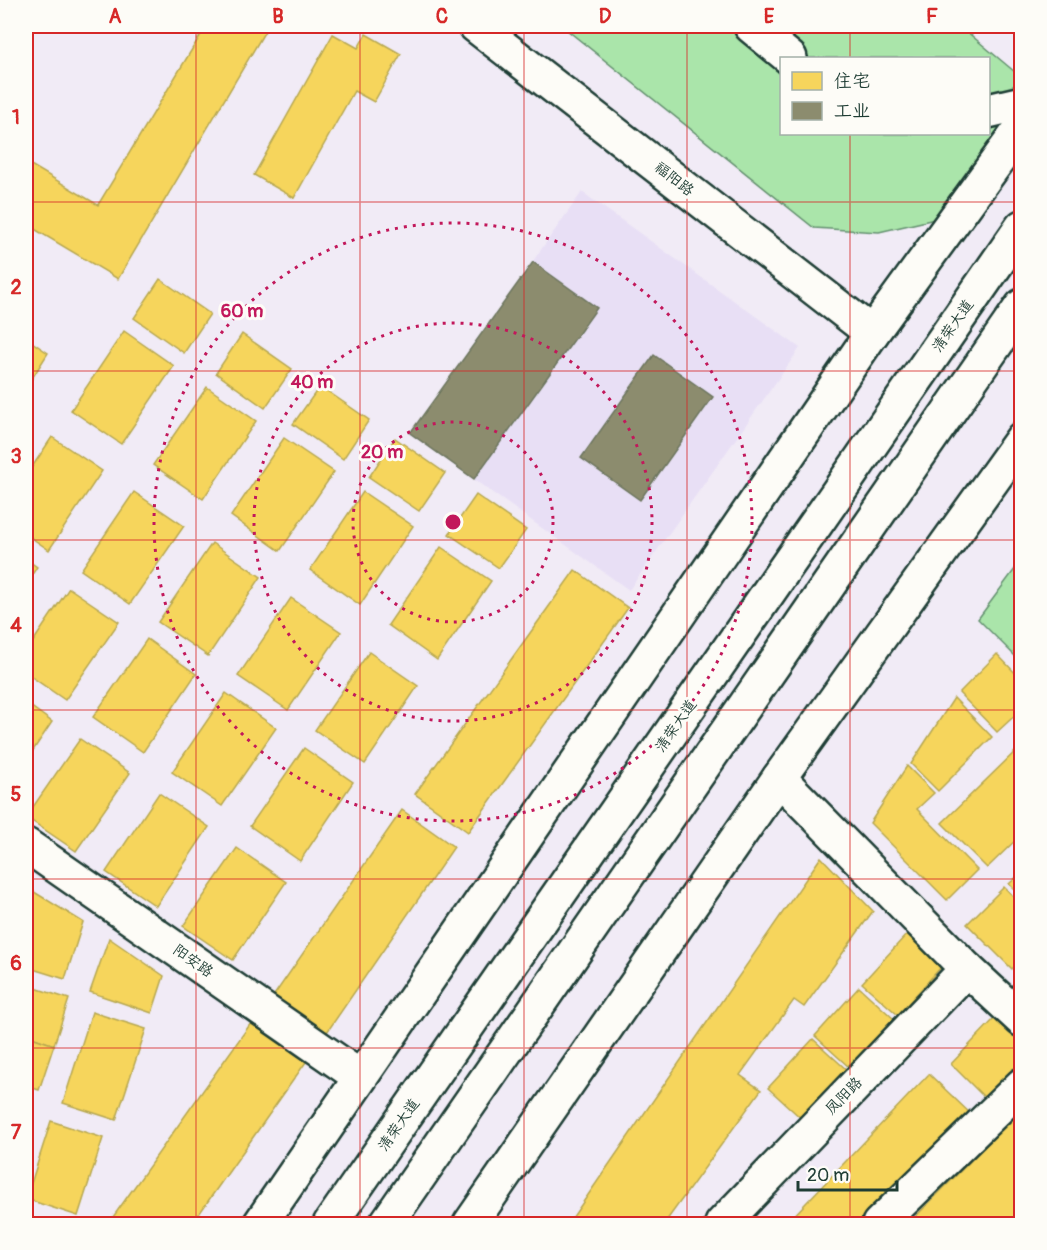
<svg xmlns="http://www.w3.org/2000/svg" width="1047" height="1250" font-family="Pangolin,'LXGW WenKai TC',sans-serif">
  <rect width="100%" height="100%" fill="#f1ebf6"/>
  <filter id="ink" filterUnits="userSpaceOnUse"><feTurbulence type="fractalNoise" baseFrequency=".0167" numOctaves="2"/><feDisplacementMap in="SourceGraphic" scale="12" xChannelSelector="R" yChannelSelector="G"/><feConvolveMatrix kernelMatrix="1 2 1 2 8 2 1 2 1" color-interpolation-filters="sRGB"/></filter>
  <g filter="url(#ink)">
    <polygon fill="#e8dff5" points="582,192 800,348 629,590 410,434"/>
    <g fill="#aae5aa" stroke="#64916f" stroke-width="1.5" fill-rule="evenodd">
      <path d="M562,26H960L1021,77V110L939,218L879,232L814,228ZM782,58H988V134H782Z"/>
      <polygon points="1021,561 1021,662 978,619"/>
    </g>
    <g fill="#f6d55c" stroke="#b6a750" stroke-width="1.5">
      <polygon points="206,26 268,26 118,279 26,224 26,162 98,205"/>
      <polygon points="333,34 358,48 366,34 401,54 374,102 354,91 294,198 254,175"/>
      <polygon points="160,279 210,314 184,353 134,318"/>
      <polygon points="124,331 174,366 121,444 71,410"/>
      <polygon points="242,334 292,369 265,408 216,373"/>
      <polygon points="26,338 48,353 26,388"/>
      <polygon points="320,386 369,420 343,459 293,424"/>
      <polygon points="207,387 256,421 203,499 153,465"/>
      <polygon points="52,437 102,471 49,550 26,534 26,476"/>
      <polygon points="284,438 334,472 280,551 231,516"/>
      <polygon points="395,438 445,473 419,511 369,477"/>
      <polygon points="134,492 184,526 130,604 81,570"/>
      <polygon points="363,492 413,526 360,605 310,570"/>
      <polygon points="476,495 526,530 499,568 449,534"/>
      <polygon points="212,543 261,577 208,656 158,622"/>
      <polygon points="441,547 491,581 437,660 388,625"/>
      <polygon points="26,559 37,567 26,584"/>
      <polygon points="575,570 628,608 468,832 415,794"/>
      <polygon points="69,588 119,622 65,700 26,673 26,652"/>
      <polygon points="291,598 341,632 288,710 238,676"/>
      <polygon points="147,639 196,674 143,752 93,717"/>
      <polygon points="369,652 418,686 365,764 315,730"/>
      <polygon points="997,654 1022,680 1022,709 997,732 959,693"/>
      <polygon points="226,693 276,728 222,806 172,772"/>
      <polygon points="954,698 992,737 938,791 911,764"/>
      <polygon points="26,703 52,722 26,761"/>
      <polygon points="80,739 130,773 76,851 26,817"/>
      <polygon points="1022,745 1022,834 987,868 942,823"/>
      <polygon points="304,748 353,782 300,861 250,826"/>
      <polygon points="907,766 934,793 917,809 977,870 947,900 870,823"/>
      <polygon points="159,793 209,827 156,906 106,872"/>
      <polygon points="402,810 454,847 323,1038 270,1001"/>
      <polygon points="237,848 286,882 233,960 183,926"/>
      <polygon points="821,857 873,911 804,1007 794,1000 740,1075 761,1090 664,1224 568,1224"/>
      <polygon points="1022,872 1022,897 1009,884"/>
      <polygon points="26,887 83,922 65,979 26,967"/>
      <polygon points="1004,887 1022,905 1022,959 1012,969 967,924"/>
      <polygon points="907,934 942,966 898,1015 862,983"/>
      <polygon points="109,938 164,976 152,1013 90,992"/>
      <polygon points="26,985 69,999 54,1045 26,1035"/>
      <polygon points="859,987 894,1019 850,1068 815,1036"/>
      <polygon points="92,1012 146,1029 116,1120 63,1103"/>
      <polygon points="996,1017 1022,1042 1022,1070 990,1103 951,1064"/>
      <polygon points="251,1023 306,1062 192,1224 108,1224"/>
      <polygon points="26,1035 54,1045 39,1090 26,1086"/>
      <polygon points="813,1039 848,1071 803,1120 768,1088"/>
      <polygon points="929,1074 973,1116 870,1224 786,1224"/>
      <polygon points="26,1109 32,1111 26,1131"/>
      <polygon points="1022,1109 1022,1224 925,1224 916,1216"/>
      <polygon points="51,1121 103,1138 78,1216 26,1199"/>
    </g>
    <g fill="#8c8c6e" stroke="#6b745d" stroke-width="1.5">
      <polygon points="533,262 597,308 474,479 410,433"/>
      <polygon points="654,355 713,397 640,500 581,458"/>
    </g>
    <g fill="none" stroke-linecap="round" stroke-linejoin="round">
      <defs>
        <g id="minor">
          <polyline points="476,26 872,333"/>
          <polyline points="751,26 790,58"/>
          <polyline points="988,111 1022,103"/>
          <polyline points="779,778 967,969 1022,1020"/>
          <polyline points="26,845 360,1077"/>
          <polyline points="722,1224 967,969"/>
          <polyline points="879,1224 1022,1085"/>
        </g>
        <g id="major">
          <polyline points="260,1224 872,333 1022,127"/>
          <polyline points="330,1224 1022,227"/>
          <polyline points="386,1224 1022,306"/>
          <polyline points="470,1224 779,778 1022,439"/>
        </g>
      </defs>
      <use href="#minor" stroke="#1f3d34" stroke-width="38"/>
      <use href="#major" stroke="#1f3d34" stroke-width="38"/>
      <use href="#minor" stroke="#fdfcf7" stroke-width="33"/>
      <use href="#major" stroke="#fdfcf7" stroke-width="33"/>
    </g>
  </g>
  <path fill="none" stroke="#d62828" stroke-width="1.5" stroke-opacity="0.55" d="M196,26V1224M360,26V1224M524,26V1224M687,26V1224M850,26V58M850,134V1224M26,202H1022M26,371H1022M26,540H1022M26,710H1022M26,879H1022M26,1048H1022"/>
  <g fill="none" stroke="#c2185b" stroke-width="3" stroke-dasharray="3 6">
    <circle cx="453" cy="522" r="100"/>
    <circle cx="453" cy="522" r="199"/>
    <circle cx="453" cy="522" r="299"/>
  </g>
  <g text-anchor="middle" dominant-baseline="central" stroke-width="6" stroke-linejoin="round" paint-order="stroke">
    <g font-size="15" fill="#1f3d34" stroke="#fdfcf7">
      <text transform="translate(674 179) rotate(38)">福阳路</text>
      <text transform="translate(953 326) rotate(-55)">清荣大道</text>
      <text transform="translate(676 726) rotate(-55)">清荣大道</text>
      <text transform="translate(193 961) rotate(35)">阳安路</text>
      <text transform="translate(844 1096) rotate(-46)">凤阳路</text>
      <text transform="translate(399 1125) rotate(-55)">清荣大道</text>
    </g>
  </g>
  <circle cx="453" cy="522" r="9" fill="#c2185b" stroke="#fdfcf7" stroke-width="3"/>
  <g font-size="18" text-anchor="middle" font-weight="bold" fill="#c2185b" stroke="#fdfcf7" stroke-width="6" stroke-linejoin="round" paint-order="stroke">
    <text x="242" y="317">60 m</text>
    <text x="312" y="388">40 m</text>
    <text x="382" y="458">20 m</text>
  </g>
  <rect width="1047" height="1250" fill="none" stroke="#fdfcf7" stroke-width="66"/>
  <rect x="780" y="57" width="210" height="78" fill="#fdfcf7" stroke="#a4b0a9" stroke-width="1.5"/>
  <rect x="792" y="72" width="30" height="18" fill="#f6d55c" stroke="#a4b0a9" stroke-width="1.5"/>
  <text x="834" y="87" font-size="18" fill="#1f3d34">住宅</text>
  <rect x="792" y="102" width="30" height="18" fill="#8c8c6e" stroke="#a4b0a9" stroke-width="1.5"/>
  <text x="834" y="117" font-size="18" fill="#1f3d34">工业</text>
  <path d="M798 1181v9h99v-9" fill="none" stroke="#1f3d34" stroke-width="3"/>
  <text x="807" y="1181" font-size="18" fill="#1f3d34" stroke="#fdfcf7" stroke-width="4.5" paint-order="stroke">20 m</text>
  <rect x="33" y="33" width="981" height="1184" fill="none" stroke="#d62828" stroke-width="2"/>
  <g font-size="20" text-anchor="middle" font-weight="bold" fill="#d62828">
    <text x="115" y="23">A</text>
    <text x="278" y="23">B</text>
    <text x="442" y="23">C</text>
    <text x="605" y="23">D</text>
    <text x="769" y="23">E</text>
    <text x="932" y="23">F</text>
    <text x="16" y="124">1</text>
    <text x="16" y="294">2</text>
    <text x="16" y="463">3</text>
    <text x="16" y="632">4</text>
    <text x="16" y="801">5</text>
    <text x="16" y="970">6</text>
    <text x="16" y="1139">7</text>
  </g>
</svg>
